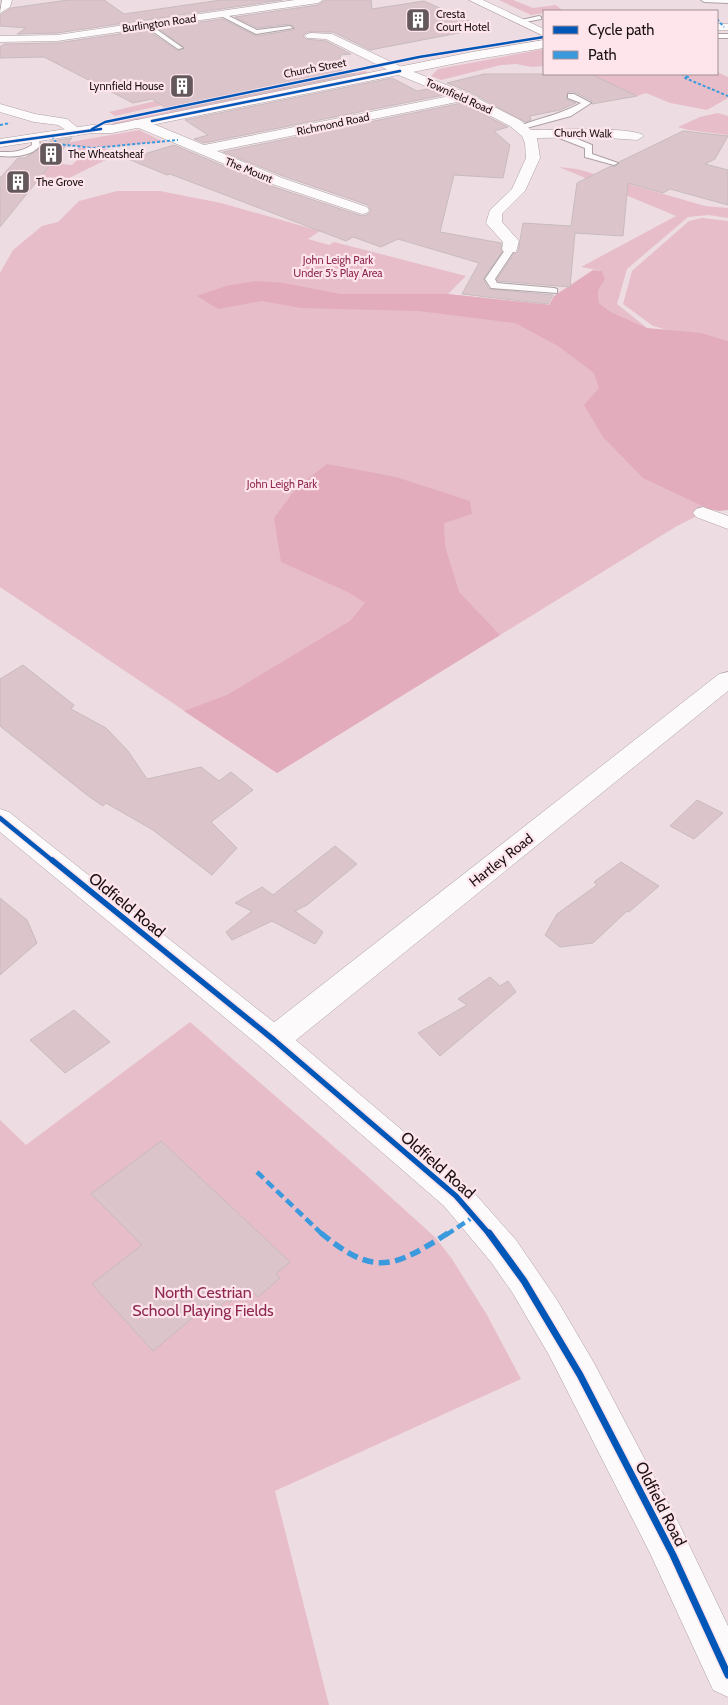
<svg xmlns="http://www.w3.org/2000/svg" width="728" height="1705" font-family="Cabin,sans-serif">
  <rect width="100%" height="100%" fill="#eddde2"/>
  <g fill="#e7bdc9">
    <polygon points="499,0 513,0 533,8 556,5 562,10 544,11 544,13 531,15"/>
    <polygon points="544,49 544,66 532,67 516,64 501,65 441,80 431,76 438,69"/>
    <polygon points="316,63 333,63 345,66 241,87 115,116 109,112"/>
    <polygon points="365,71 370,74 115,125 112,123"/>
    <polygon points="717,72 728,77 728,98 707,110 670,103 646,93 637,96 590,74 717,74"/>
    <polygon points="718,113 728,116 728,135 688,130 678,127 700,117"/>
    <polygon points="139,130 164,142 94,148 59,144"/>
    <polygon points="76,148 103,148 120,153 69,178 40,177 53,163 72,165 77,160 73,159 77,155 67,153"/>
    <polygon points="559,167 577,169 705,206 728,208 728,218 709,215 688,217 627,269 617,304 647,328 611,312 599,303 598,291 605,279 602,271 581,267 676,216"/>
    <polygon points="117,191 160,191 221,203 320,231 308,239 329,245 334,242 466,276 448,294 593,309 728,504 703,513 677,526 277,773 0,587 0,273 13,250 42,226 58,222 79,201"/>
    <polygon points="702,218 728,221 728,341 702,333 675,332 653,326 623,304 632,271 689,221"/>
    <polygon points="190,1022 355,1165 436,1238 452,1259 487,1315 521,1379 275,1491 329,1705 0,1705 0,1120 26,1145"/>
  </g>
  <g fill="#e2acbd">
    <polygon points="593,270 602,271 605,279 598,291 599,303 611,312 647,328 702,333 728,341 728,510 719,511 709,509 643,478 603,437 584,405 599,388 594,373 558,346 515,323 419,311 301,308 262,301 218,309 197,296 226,286 256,281 284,283 340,294 447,294 549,305 554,296"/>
    <polygon points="327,464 396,477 470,501 472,514 444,523 445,546 459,592 500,635 277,773 184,711 227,695 350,621 365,603 348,592 281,562 274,518 297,487"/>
  </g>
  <g fill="#dcc4cb" stroke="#c7bbbe">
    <polygon points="68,0 104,0 124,14 221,0 282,0 57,33 17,34 26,28 0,26 0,15 11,8"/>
    <polygon points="325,0 371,0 372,9 424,1 485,28 370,50 333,32 307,32 303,36 306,39 326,41 351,54 340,55 342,74 355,74 171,111 152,99 133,103 44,57 0,58 0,47 4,44 57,43 147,30 178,51 185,48 158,28 222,19 256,36 293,30 295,28 290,24 257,28 235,17 318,5"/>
    <polygon points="484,74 590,74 637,96 592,104 592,101 575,92 568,92 566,99 576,103 560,110 530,116 531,120 525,122 470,92 447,83"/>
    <polygon points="392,78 417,91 427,89 444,95 204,143 194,139 208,135 185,120"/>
    <polygon points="462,103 508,127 494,131 510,145 503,178 454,175 440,232 501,243 502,252 483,279 489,289 553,295 548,304 462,294 479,263 398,239 381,247 353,237 346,241 170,174 167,175 128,159 174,145 271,186 362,216 367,215 371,211 368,205 283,176 223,152"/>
    <polygon points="683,131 728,136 715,159 705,164 728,170 728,205 670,189 663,193 628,183 623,236 575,233 570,287 498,281 497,279 514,254 518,252 523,223 571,226 577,183 611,166 615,167 619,162"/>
    <polygon points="72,138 0,227 0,178 18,158 25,158 51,141"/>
    <polygon points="23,665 74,705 71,709 106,728 128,751 147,779 201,767 219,781 231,772 253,790 211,822 237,848 212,875 153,830 106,803 103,806 87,795 0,726 0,679"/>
    <polygon points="697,800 723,813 694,839 670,826"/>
    <polygon points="335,846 357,864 307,905 295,911 323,932 315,944 272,921 232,940 226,932 252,911 235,903 262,887 273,895"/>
    <polygon points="621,862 659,886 629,912 627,911 593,943 560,947 545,935 557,914 597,885 594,882"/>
    <polygon points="0,898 27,920 37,943 0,975"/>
    <polygon points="490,977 500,986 508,981 516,992 440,1056 418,1033 467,1005 458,999"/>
    <polygon points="74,1010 110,1042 65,1073 30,1040"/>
    <polygon points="161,1141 290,1262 276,1274 280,1278 258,1297 247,1287 230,1302 227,1300 216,1310 209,1304 153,1351 92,1284 142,1245 91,1194"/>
  </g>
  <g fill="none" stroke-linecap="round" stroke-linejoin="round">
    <defs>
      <g id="lane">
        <polygon points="701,0 728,0 728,3 704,2"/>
        <polygon points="219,13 223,13 257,30 290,26 293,28 256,34 219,15"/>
        <polygon points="539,16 541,17 541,19 520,23 517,21"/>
        <polygon points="145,24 149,24 183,48 178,49 145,26"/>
        <rect x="717" y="34" width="11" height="4"/>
        <path d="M568,94H574L591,103L571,116L519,130V126C540,118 562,114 581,103L568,98Z"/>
        <polygon points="549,130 555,130 592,145 592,154 618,163 614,165 585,157 585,148 549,134"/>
        <path d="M32,137L39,139L40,146C30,157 14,157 0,156V152C12,152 22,152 32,145Z"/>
        <polygon points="510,246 515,249 495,279 497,283 554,288 557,289 557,293 491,288 485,279 507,247"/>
      </g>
      <g id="street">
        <polygon points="2,0 12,0 10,7 0,13"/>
        <polygon points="295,0 323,0 318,3 57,41 0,42 0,36 57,35"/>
        <path d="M311,33L332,34L404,68L469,94L520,120L531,130C549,130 636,126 644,136L637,140L594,137L537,138L540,158L525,191L502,214V222L519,241L516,252H504L502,249L503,242L486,223L490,210L512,189L526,158L525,143L522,136L510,126L462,101L217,151L282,178L367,207L369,210L367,213L362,214L272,184L134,126L132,123L134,120H144L204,145L450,96L396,74L326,39L307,38L305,36L307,34Z"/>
        <polygon points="0,104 35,114 67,119 83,132 76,136 58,125 34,122 0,112"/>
        <polygon points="703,507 728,516 728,529 696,517 693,513 696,509"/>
        <polygon points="728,672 728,691 285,1049 274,1052 263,1049 258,1040 263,1031 719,674"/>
      </g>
      <polygon id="secondary" points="0,809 9,812 285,1031 468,1186 516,1240 557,1300 594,1363 679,1524 728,1626 728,1697 713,1690 650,1553 549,1355 512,1292 491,1262 444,1206 263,1049 0,832"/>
      <g id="highway">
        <polygon points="469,0 483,0 544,29 544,36"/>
        <rect x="717" y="24" width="11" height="6"/>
        <polygon points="544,40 544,48 472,60 112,133 92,133 0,147 0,139 92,125 112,125 472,52"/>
      </g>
    </defs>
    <use href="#lane" stroke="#ada0a4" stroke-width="2"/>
    <use href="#street" stroke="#ada0a4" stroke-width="1"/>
    <use href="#secondary" stroke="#ada0a4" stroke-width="1"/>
    <use href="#highway" stroke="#ada0a4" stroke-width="1"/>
    <use href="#lane" fill="#fcfafb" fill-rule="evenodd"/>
    <use href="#street" fill="#fcfafb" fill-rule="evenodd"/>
    <use href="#secondary" fill="#fcfafb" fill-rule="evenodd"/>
    <use href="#highway" fill="#fcfafb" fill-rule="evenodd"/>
    <g stroke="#3b9ade" stroke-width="2" stroke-dasharray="3 2" stroke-linecap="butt">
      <polyline points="717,19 724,27"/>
      <polyline points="681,74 688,77 685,78 728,96"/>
      <polyline points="0,125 10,123"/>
      <polyline points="52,136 57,144 93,148 178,140"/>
    </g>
    <g stroke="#3b9ade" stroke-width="4.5" stroke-dasharray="9 4.5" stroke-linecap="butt">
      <polyline points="257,1172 323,1235"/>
      <polyline points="446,1235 476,1215"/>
    </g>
    <path stroke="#3b9ade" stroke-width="5.5" stroke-dasharray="11 5.5" stroke-linecap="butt" d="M321,1233C374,1277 394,1268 448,1233"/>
    <defs>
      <g id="cycleway-far3">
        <polyline points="152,121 400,71"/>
        <polyline points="92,129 105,122 419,57 544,37"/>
        <polyline points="0,143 101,129"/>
      </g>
      <polyline id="cycleway-far2" points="0,818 54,862"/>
      <polyline id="cycleway-far1" points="52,860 274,1040 456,1196 490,1235"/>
      <polyline id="cycleway" points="489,1233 524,1281 580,1375 673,1555 728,1675"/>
    </defs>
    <use href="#cycleway-far3" stroke="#fee5ec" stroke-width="4"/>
    <use href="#cycleway-far2" stroke="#fee5ec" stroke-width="7"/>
    <use href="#cycleway-far1" stroke="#fee5ec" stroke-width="9"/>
    <use href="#cycleway" stroke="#fee5ec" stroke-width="10"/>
    <use href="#cycleway-far3" stroke="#0057b8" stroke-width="2.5"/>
    <use href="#cycleway-far2" stroke="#0057b8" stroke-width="4.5"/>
    <use href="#cycleway-far1" stroke="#0057b8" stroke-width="5.5"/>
    <use href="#cycleway" stroke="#0057b8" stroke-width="7"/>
  </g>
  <defs>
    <symbol id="building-square" viewBox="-11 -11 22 22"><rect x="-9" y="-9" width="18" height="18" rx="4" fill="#64585c" stroke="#fee5ec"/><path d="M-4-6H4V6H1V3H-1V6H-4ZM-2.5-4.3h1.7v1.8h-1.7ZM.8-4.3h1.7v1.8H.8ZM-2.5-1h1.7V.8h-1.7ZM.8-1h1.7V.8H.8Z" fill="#fff"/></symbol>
  </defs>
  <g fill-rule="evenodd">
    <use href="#building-square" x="404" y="6" width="28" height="28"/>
    <use href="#building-square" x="168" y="72" width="28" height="28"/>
    <use href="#building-square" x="37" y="140" width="28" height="28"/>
    <use href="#building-square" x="4" y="168" width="28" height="28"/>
  </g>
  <g text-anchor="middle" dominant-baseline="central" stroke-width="4.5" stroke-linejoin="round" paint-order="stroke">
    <g font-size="11" fill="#1b1114" stroke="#fee5ec" text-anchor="start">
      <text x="436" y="14">Cresta<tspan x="436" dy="13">Court Hotel</tspan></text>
      <text x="164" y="86" text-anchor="end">Lynnfield House</text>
      <text x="68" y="154">The Wheatsheaf</text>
      <text x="36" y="182">The Grove</text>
    </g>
    <g font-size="11" fill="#1b1114" stroke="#fee5ec">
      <text transform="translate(159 23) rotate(-8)">Burlington Road</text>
      <text transform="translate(315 68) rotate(-11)">Church Street</text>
      <text transform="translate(459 96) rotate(24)">Townfield Road</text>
      <text transform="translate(333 124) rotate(-12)">Richmond Road</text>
      <text transform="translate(583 133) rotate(1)">Church Walk</text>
      <text transform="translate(249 170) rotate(22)">The Mount</text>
    </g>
    <g font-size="11" fill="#8f2951" stroke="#fee5ec">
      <text x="338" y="260">John Leigh Park<tspan x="338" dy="13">Under 5's Play Area</tspan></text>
      <text x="282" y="484">John Leigh Park</text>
    </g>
    <g font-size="14" fill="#1b1114" stroke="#fee5ec">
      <text transform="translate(501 860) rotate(-38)">Hartley Road</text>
    </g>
    <g font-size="16" fill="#1b1114" stroke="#fee5ec">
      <text transform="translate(127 905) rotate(39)">Oldfield Road</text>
      <text transform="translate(438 1165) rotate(41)">Oldfield Road</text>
      <text transform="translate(661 1504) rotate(63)">Oldfield Road</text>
    </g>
    <g font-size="16" fill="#8f2951" stroke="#fee5ec">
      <text x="203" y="1292">North Cestrian<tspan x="203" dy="18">School Playing Fields</tspan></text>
    </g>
  </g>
  <rect x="543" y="10" width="175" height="65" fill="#fee5ec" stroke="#a39096"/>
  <rect x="553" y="26" width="25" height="8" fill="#0057b8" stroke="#a39096"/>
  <text x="588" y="35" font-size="15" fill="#1b1114">Cycle path</text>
  <rect x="553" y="51" width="25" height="8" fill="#3b9ade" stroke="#a39096"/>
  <text x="588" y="60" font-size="15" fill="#1b1114">Path</text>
</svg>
